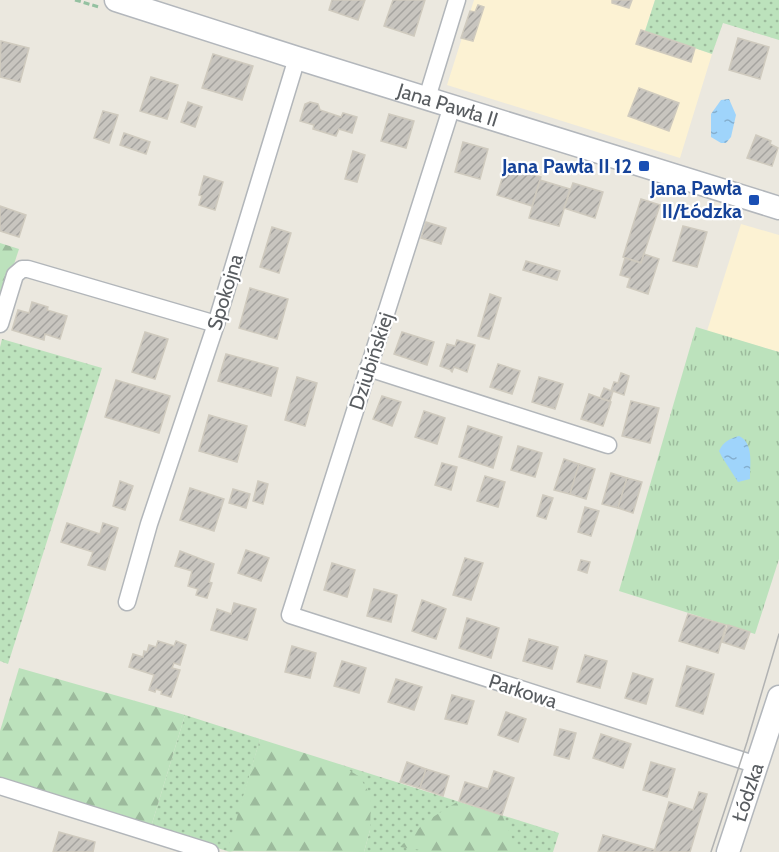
<svg xmlns="http://www.w3.org/2000/svg" width="779" height="852" font-family="Cabin,sans-serif">
  <defs>
    <pattern id="grass-dots" width="8" height="8" patternUnits="userSpaceOnUse" patternTransform="scale(1.5)"><rect width="8" height="8" fill="#bce2bc"/><path d="M2 2h.1M6 6h.1" fill="none" stroke="#9cba9c" stroke-width="1.8" stroke-linecap="round"/></pattern>
    <pattern id="forest-firs" width="22" height="20" patternUnits="userSpaceOnUse" patternTransform="scale(1.5)"><rect width="22" height="20" fill="#bce2bc"/><path d="M5 1l3.5 6h-7zM16 11l3.5 6h-7z" fill="#9cba9c"/></pattern>
    <pattern id="park-tufts" width="24" height="20" patternUnits="userSpaceOnUse" patternTransform="scale(1.5)"><rect width="24" height="20" fill="#bce2bc"/><path d="M3 7l-1-3M5 7V3M7 7l1-3M15 17l-1-3M17 17v-4M19 17l1-3" fill="none" stroke="#9cba9c"/></pattern>
    <pattern id="water-ripples" width="26" height="14" patternUnits="userSpaceOnUse" patternTransform="scale(1.5)"><rect width="26" height="14" fill="#9fd4fb"/><path d="M2 4q2-2 4 0t4 0M15 11q2-2 4 0t4 0" fill="none" stroke="#84afcf"/></pattern>
    <pattern id="building-hatch" width="6" height="6" patternUnits="userSpaceOnUse" patternTransform="scale(1.5)"><rect width="6" height="6" fill="#c8c5bf"/><path d="M-1 1l2-2M0 6l6-6M5 7l2-2" fill="none" stroke="#a5a39f"/></pattern>
  </defs>
  <rect width="100%" height="100%" fill="#ebe8df"/>
  <g fill="#fcf2d3">
    <polygon points="474,0 655,0 645,31 712,54 680,158 447,85"/>
    <polygon points="741,224 779,235 779,352 707,331"/>
  </g>
  <g fill="url(#grass-dots)">
    <polygon points="655,0 779,0 779,40 723,23 712,54 645,31"/>
    <polygon points="2,339 102,368 8,664 0,661 0,347"/>
    <polygon points="185,715 260,739 228,851 234,852 230,852 151,827"/>
    <polygon points="339,764 559,833 553,852 364,852 370,830"/>
  </g>
  <g fill="url(#forest-firs)">
    <polygon points="0,243 19,249 0,307"/>
    <polygon points="19,668 185,715 151,827 0,780 0,731"/>
    <polygon points="260,739 339,764 360,777 371,797 370,830 364,852 227,851"/>
    <polygon points="457,802 502,815 518,852 428,851 400,847 425,822"/>
  </g>
  <polygon fill="url(#park-tufts)" points="696,327 779,352 779,559 755,634 619,591"/>
  <g fill="url(#water-ripples)">
    <polygon points="729,99 736,115 731,137 726,143 721,143 711,137 711,114 721,100"/>
    <path d="M739,436C754,443 750,465 750,479L738,482L722,457L719,451C724,441 729,439 739,436Z"/>
  </g>
  <g fill="url(#building-hatch)" stroke="#cfcabe" stroke-width="1.5">
    <polygon points="332,0 365,0 358,20 329,10"/>
    <polygon points="393,0 425,0 414,36 384,26"/>
    <polygon points="612,0 632,0 629,8 612,3"/>
    <polygon points="478,5 484,7 473,41 461,38 470,11 475,12"/>
    <polygon points="641,30 695,48 691,62 636,44"/>
    <polygon points="738,38 769,47 760,79 729,70"/>
    <polygon points="1,41 29,48 20,82 0,77"/>
    <polygon points="213,54 253,66 242,100 202,88"/>
    <polygon points="151,77 178,85 167,119 140,111"/>
    <polygon points="639,88 679,103 669,131 628,116"/>
    <polygon points="188,102 202,107 195,127 181,122"/>
    <polygon points="310,102 318,104 320,110 341,117 343,113 357,117 352,133 339,129 336,136 313,129 314,125 300,121 305,104"/>
    <polygon points="103,111 118,115 109,143 94,138"/>
    <polygon points="389,114 414,121 406,148 381,141"/>
    <polygon points="124,133 150,142 146,154 120,145"/>
    <polygon points="756,135 771,141 770,144 778,148 772,166 747,158"/>
    <polygon points="463,142 488,149 480,179 455,172"/>
    <polygon points="353,151 365,155 357,182 345,179"/>
    <polygon points="506,166 541,177 532,206 497,195"/>
    <polygon points="204,176 223,182 215,210 199,205 202,196 199,195"/>
    <polygon points="540,180 570,189 559,226 529,218"/>
    <polygon points="573,183 603,192 595,218 564,208"/>
    <polygon points="641,199 660,205 641,263 623,257"/>
    <polygon points="0,206 26,215 19,237 0,231"/>
    <polygon points="426,222 446,228 441,244 421,238"/>
    <polygon points="683,226 707,232 697,267 673,261"/>
    <polygon points="272,227 291,233 279,273 260,267"/>
    <polygon points="644,254 659,259 648,294 627,287 630,278 620,275 625,258 641,263"/>
    <polygon points="526,261 560,271 557,280 523,270"/>
    <polygon points="250,288 288,299 277,339 239,328"/>
    <polygon points="490,294 501,298 489,339 478,336"/>
    <polygon points="32,302 48,307 47,310 67,316 60,339 45,334 44,340 12,330 18,310 29,313"/>
    <polygon points="145,332 168,339 155,379 132,372"/>
    <polygon points="402,332 434,342 427,365 394,354"/>
    <polygon points="457,340 475,345 467,372 454,367 452,372 451,371 451,370 440,366 447,344 455,346"/>
    <polygon points="226,354 278,368 271,396 218,381"/>
    <polygon points="498,364 520,371 512,394 490,387"/>
    <polygon points="621,373 629,376 624,395 613,391 610,401 600,398 604,388 611,391 614,382 618,383"/>
    <polygon points="297,377 317,383 305,426 285,420"/>
    <polygon points="539,377 563,384 555,409 532,402"/>
    <polygon points="116,380 170,396 159,433 105,417"/>
    <polygon points="589,394 611,402 603,426 581,419"/>
    <polygon points="382,396 401,402 392,426 373,419"/>
    <polygon points="631,401 659,408 650,443 622,436"/>
    <polygon points="424,411 445,418 437,444 415,437"/>
    <polygon points="209,415 247,426 237,462 199,451"/>
    <polygon points="468,426 502,437 493,468 459,457"/>
    <polygon points="518,446 542,453 535,477 511,470"/>
    <polygon points="564,459 579,464 570,494 554,490"/>
    <polygon points="442,463 457,467 451,490 435,485"/>
    <polygon points="579,464 595,469 586,499 570,494"/>
    <polygon points="611,473 627,478 618,508 602,504"/>
    <polygon points="485,476 505,482 498,507 477,501"/>
    <polygon points="627,478 642,482 633,513 618,508"/>
    <polygon points="120,481 133,486 125,510 113,506"/>
    <polygon points="258,481 268,484 263,504 253,501"/>
    <polygon points="190,488 224,499 214,531 180,520"/>
    <polygon points="233,489 250,494 246,508 229,503"/>
    <polygon points="543,495 553,498 546,519 537,516"/>
    <polygon points="585,507 599,511 591,536 578,532"/>
    <polygon points="67,523 100,534 103,523 118,528 105,570 88,565 93,552 61,542"/>
    <polygon points="246,550 269,558 261,581 238,573"/>
    <polygon points="180,551 214,564 209,582 212,583 207,598 196,595 198,589 188,586 192,571 175,566"/>
    <polygon points="465,558 483,563 471,600 453,595"/>
    <polygon points="581,560 590,562 587,573 578,570"/>
    <polygon points="332,563 355,570 347,597 324,590"/>
    <polygon points="374,589 397,595 391,622 367,616"/>
    <polygon points="422,600 446,609 436,639 412,631"/>
    <polygon points="234,603 256,609 247,640 211,630 217,609 231,614"/>
    <polygon points="688,614 726,625 718,653 679,641"/>
    <polygon points="467,618 499,628 491,658 459,648"/>
    <polygon points="728,625 750,632 744,649 722,642"/>
    <polygon points="529,639 558,647 552,669 523,661"/>
    <polygon points="158,641 174,646 176,641 186,645 180,665 174,663 172,668 180,670 171,697 161,694 162,691 156,689 155,692 149,690 154,675 129,667 133,654 143,657 144,651 147,652 149,645 156,647"/>
    <polygon points="292,646 316,653 310,678 285,672"/>
    <polygon points="585,655 607,661 600,688 577,682"/>
    <polygon points="342,661 366,668 359,693 334,686"/>
    <polygon points="687,666 714,674 703,714 676,706"/>
    <polygon points="633,673 653,679 646,704 625,698"/>
    <polygon points="396,679 422,687 414,710 388,702"/>
    <polygon points="452,695 474,701 467,724 445,719"/>
    <polygon points="506,712 526,719 518,742 498,735"/>
    <polygon points="560,729 576,733 569,759 554,755"/>
    <polygon points="601,734 631,744 623,768 593,758"/>
    <polygon points="407,762 426,769 420,788 400,782"/>
    <polygon points="651,762 675,769 667,797 643,790"/>
    <polygon points="426,769 449,776 443,796 420,788"/>
    <polygon points="494,771 514,778 502,815 459,801 465,782 488,789"/>
    <polygon points="699,792 707,794 690,852 654,852 669,802 693,810"/>
    <polygon points="59,832 95,842 93,852 53,852"/>
    <polygon points="603,835 655,850 654,852 598,852"/>
  </g>
  <g fill="none" stroke-linecap="round" stroke-linejoin="round">
    <defs>
      <g id="street">
        <polyline points="427,98 457,0"/>
        <polyline points="452,106 290,615 757,765"/>
        <polyline points="0,324 15,275 22,269 28,269 216,324"/>
        <polyline points="368,368 608,445"/>
        <polyline points="127,602 149,524 216,324 297,58"/>
        <polyline points="0,786 210,852"/>
      </g>
      <g id="secondary">
        <path id="s1" d="M116,0L297,58L779,208"/>
        <path id="s2" d="M728,852L779,697"/>
      </g>
    </defs>
    <use href="#street" stroke="#b2b6ba" stroke-width="19"/>
    <use href="#secondary" stroke="#b3b7bc" stroke-width="25"/>
    <polyline stroke="#94c1a1" stroke-width="3" stroke-dasharray="6 3" stroke-linecap="butt" points="75,0 99,7"/>
    <use href="#street" stroke="#fff" stroke-width="16"/>
    <use href="#secondary" stroke="#fff" stroke-width="22"/>
    <polyline stroke="#b1b2b2" stroke-width="1.5" points="711,852 747,742 779,634"/>
  </g>
  <g fill="#1a4fb4" stroke="#fff" stroke-width="2">
    <rect x="638" y="160" width="12" height="12" rx="3"/>
    <rect x="748" y="194" width="12" height="12" rx="3"/>
  </g>
  <g text-anchor="middle" dominant-baseline="central" stroke-width="4.5" stroke-linejoin="round" paint-order="stroke">
    <g font-size="20" fill="#585c60" stroke="#fff">
      <text stroke="none"><textPath href="#s1" startOffset="348">Jana Pawła II</textPath></text>
      <text transform="translate(225 292) rotate(-73)">Spokojna</text>
      <text transform="translate(371 361) rotate(-72)">Dziubińskiej</text>
      <text transform="translate(523 691) rotate(18)">Parkowa</text>
      <text stroke="none"><textPath href="#s2" startOffset="63">Łódzka</textPath></text>
    </g>
    <g font-size="20" font-weight="bold" fill="#164399" stroke="#fff" text-anchor="end">
      <text x="632" y="166">Jana Pawła II 12</text>
      <text x="742" y="188">Jana Pawła<tspan x="742" dy="23">II/Łódzka</tspan></text>
    </g>
  </g>
</svg>
